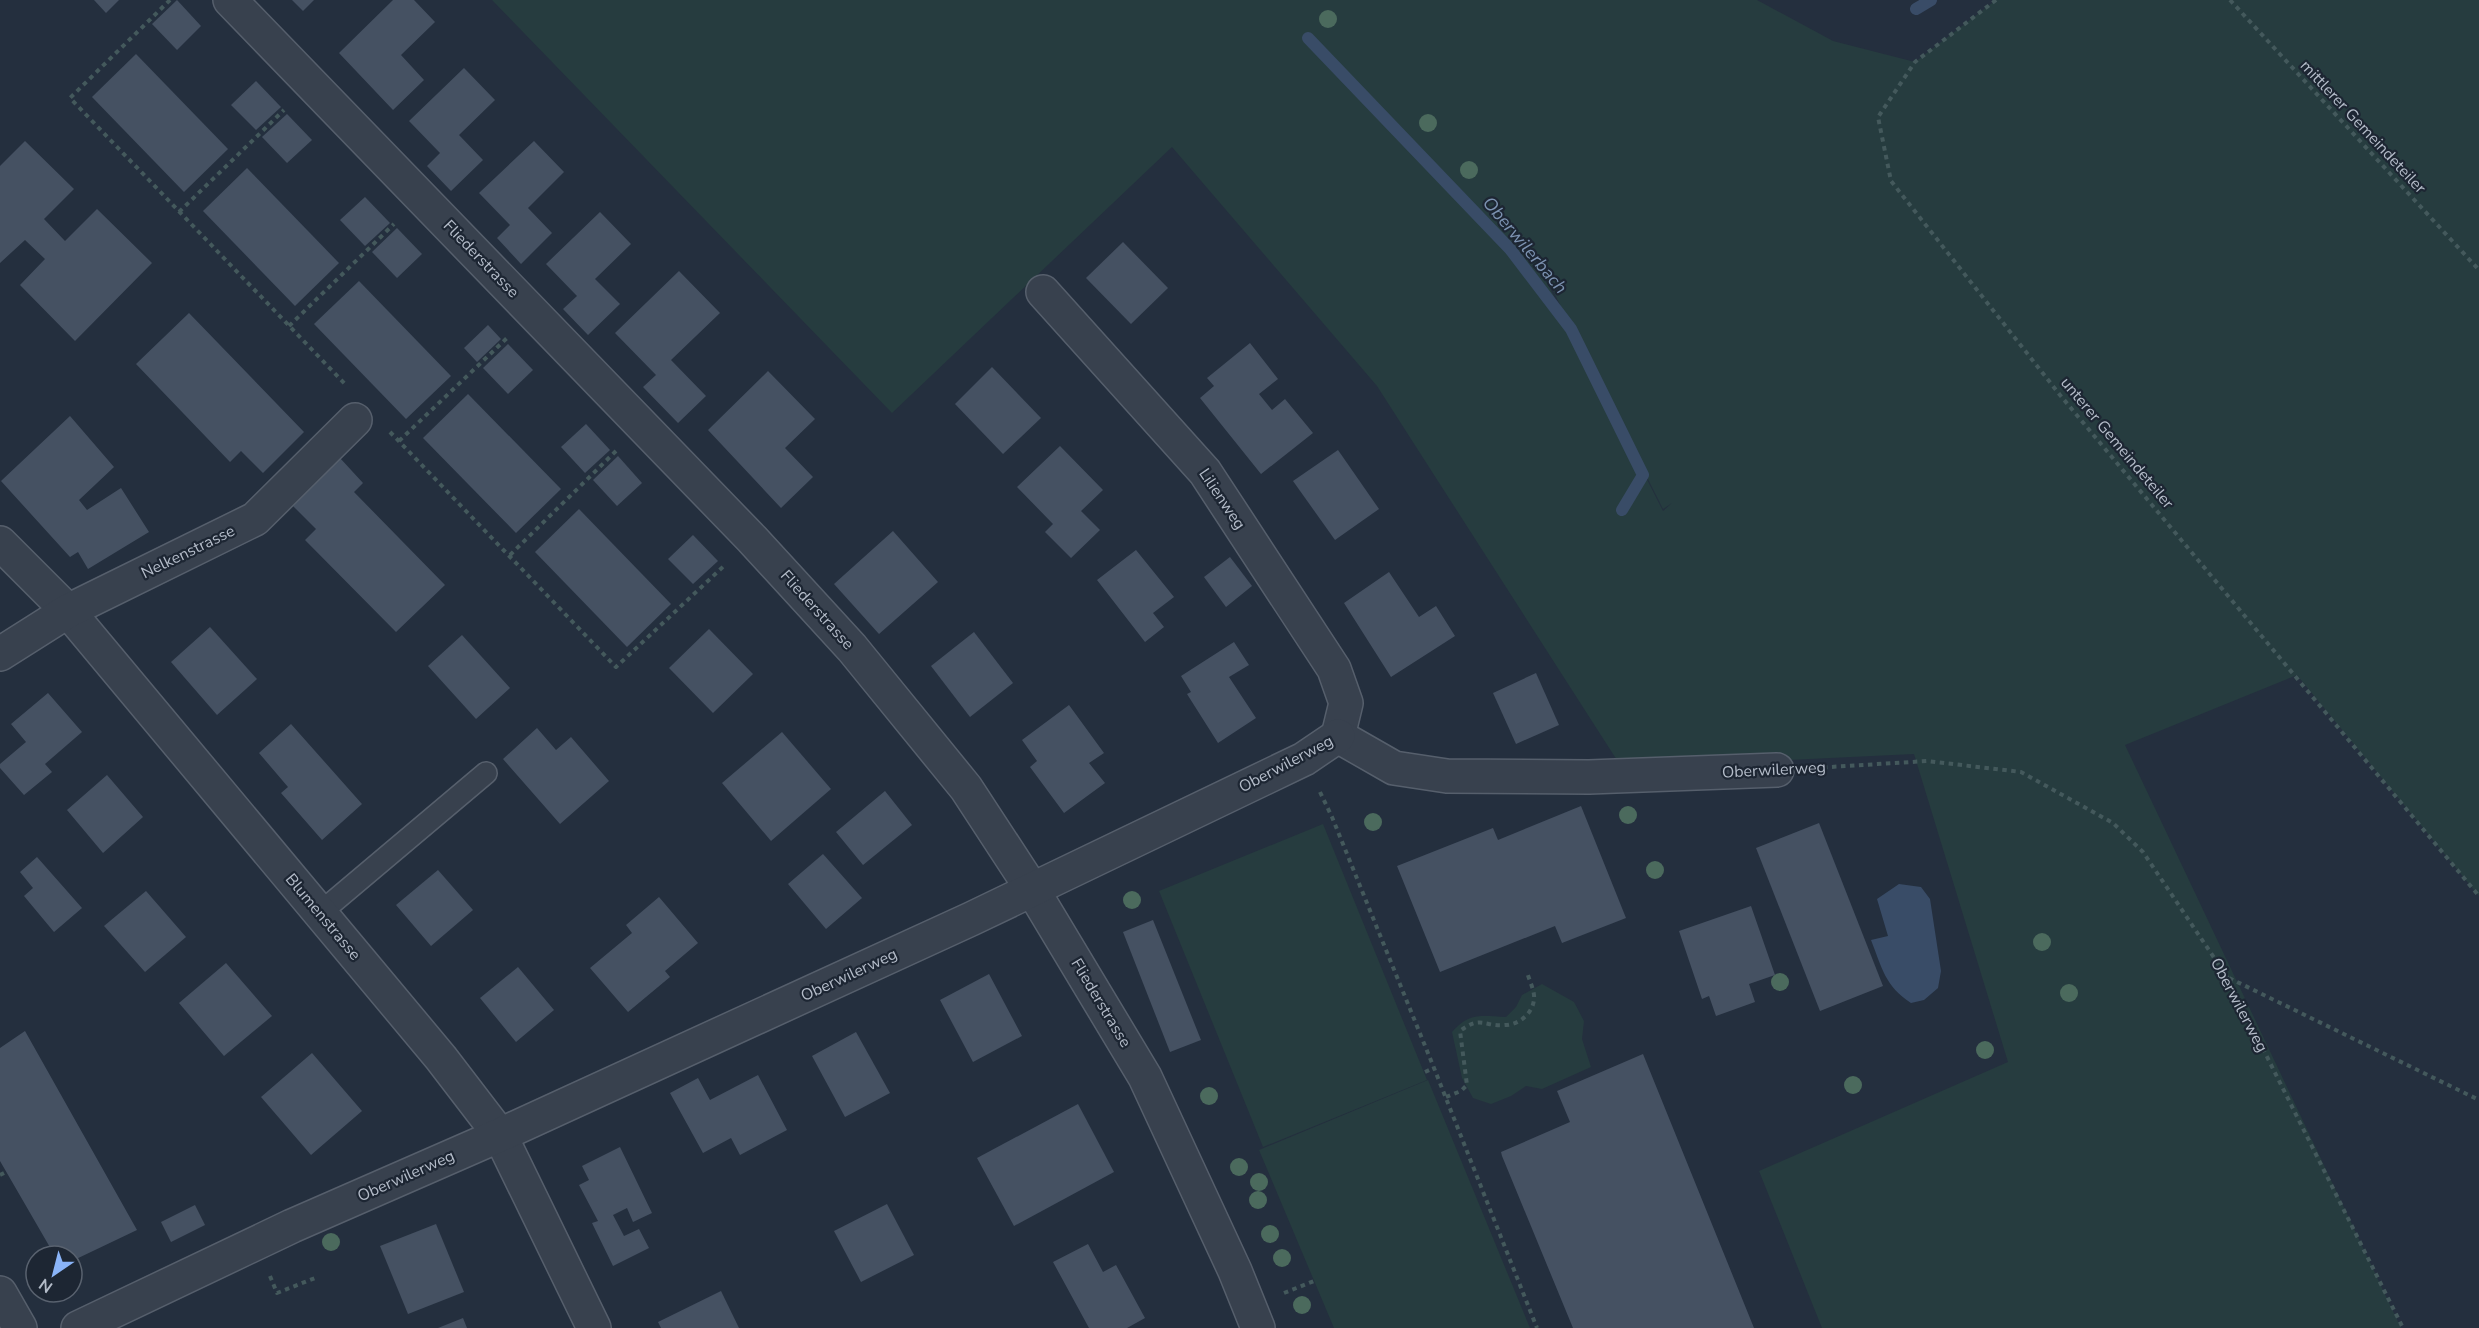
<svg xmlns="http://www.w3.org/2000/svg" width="2479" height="1328" font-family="'Nunito Sans',sans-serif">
  <rect width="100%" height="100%" fill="#242f3e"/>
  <g fill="#263c3f" fill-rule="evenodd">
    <path d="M492,0H1757L1833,41L1915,62L1996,0H2479V896L2297,675L2125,745L2401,1328H1822L1759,1171L2008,1062L1914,754L1622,768L1377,386L1172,147L892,413ZM1531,247L1663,509L1672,503L1663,511L1530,249Z"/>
    <polygon points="1323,824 1427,1080 1263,1147 1159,891"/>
    <path d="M1542,984L1574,1002L1584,1021L1582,1039L1591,1067L1542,1089L1526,1086L1511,1096L1491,1104L1473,1098L1462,1078L1452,1032C1470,1012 1480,1016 1506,1017L1516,1007L1522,995Z"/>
    <polygon points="1428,1080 1530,1328 1334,1328 1259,1150"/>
  </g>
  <path fill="#394c67" d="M1899,884L1921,887L1930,899L1941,971L1938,988L1924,1000L1911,1003C1885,986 1882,968 1871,940L1888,936L1877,899Z"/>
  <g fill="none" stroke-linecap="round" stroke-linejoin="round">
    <g stroke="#394c67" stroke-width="12">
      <polyline points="1916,9 1931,0"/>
      <polyline points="1308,38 1510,249 1571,329 1643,475 1622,510"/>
    </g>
  </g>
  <g fill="#455162">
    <polygon points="94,0 119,0 106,13"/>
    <polygon points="177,0 201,26 177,50 152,24"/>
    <polygon points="292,0 314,0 303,11"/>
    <polygon points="393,0 414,0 435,22 401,55 424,80 393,110 339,53"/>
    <polygon points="136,54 228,149 184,192 92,97"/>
    <polygon points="464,68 495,100 459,135 483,160 451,191 427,166 440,153 409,121"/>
    <polygon points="256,81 281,107 256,130 231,105"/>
    <polygon points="287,114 312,140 287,163 262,137"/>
    <polygon points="25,141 74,189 44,219 65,241 97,209 152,263 75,341 20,285 45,259 25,240 0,263 0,166"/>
    <polygon points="534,141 564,172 528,208 552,233 521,264 497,238 510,225 479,193"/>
    <polygon points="247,168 339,263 295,306 203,211"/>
    <polygon points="365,197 390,223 365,246 340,220"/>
    <polygon points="600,212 631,244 595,279 620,304 588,335 563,309 577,296 546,264"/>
    <polygon points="397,228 422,254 397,278 372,252"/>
    <polygon points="1123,242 1168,288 1131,324 1086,278"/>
    <polygon points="679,271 720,313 671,360 706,396 678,423 643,387 656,375 615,333"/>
    <polygon points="359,281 451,376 406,419 314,324"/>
    <polygon points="189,313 304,432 263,473 241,451 230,462 136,364"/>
    <polygon points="488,325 501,339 477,362 464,348"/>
    <polygon points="1250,343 1278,379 1259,394 1272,410 1285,399 1313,433 1261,474 1200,398 1214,386 1207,378"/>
    <polygon points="508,344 533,370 508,394 483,368"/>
    <polygon points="992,367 1041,418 1003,454 955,404"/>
    <polygon points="768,371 815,419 785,448 813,477 781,508 708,430"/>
    <polygon points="468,394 561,489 516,533 423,438"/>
    <polygon points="70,416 114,467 79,500 87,510 121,488 149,532 88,569 78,552 70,557 1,481"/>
    <polygon points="586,424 610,450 585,473 561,447"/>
    <polygon points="1060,446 1103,490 1081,511 1100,530 1071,558 1045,532 1053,524 1017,487"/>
    <polygon points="1338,450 1379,509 1335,540 1293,481"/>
    <polygon points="618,456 642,483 617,506 593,480"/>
    <polygon points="340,458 363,483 354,492 445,585 396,632 305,540 316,529 292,505"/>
    <polygon points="579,509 671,604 627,647 535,552"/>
    <polygon points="893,531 938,582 879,634 834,584"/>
    <polygon points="693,535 718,561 693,584 668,559"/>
    <polygon points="1136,550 1174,597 1153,613 1164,627 1145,642 1097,580"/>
    <polygon points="1230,557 1252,586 1226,607 1204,577"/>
    <polygon points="1389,572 1419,617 1436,606 1455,636 1391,677 1344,603"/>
    <polygon points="210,627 257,679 217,715 171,662"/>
    <polygon points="709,629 753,674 713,713 669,668"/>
    <polygon points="974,632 1013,683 970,717 931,666"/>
    <polygon points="462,635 510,688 476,719 428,666"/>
    <polygon points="1234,642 1249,665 1229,677 1256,718 1218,743 1187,694 1191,692 1181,676"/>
    <polygon points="1536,673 1559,725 1516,744 1493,693"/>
    <polygon points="48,693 82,732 45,764 52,772 24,795 0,768 0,764 26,742 11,724"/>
    <polygon points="1069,705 1104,753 1089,763 1105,783 1064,813 1030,767 1037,761 1022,740"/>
    <polygon points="291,724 362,804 322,840 281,793 288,787 259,753"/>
    <polygon points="537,728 556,750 571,737 609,781 560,824 503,759"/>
    <polygon points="782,732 831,789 771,841 722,783"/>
    <polygon points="107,775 143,817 103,853 67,810"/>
    <polygon points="885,791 912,825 863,865 836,832"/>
    <polygon points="1581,806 1626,918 1562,943 1555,926 1440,972 1397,866 1493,828 1498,840"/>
    <polygon points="1819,823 1883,986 1820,1011 1756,848"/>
    <polygon points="823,854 862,898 826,929 788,884"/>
    <polygon points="37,857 82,908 54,932 24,896 33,888 20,872"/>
    <polygon points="438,870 473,910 431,946 396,905"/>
    <polygon points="146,891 186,937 145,972 104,926"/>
    <polygon points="659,897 698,943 665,971 670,977 628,1012 590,968 632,933 626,925"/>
    <polygon points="1751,906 1775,975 1749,984 1755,1002 1716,1016 1709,996 1702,999 1679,931"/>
    <polygon points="1153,920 1201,1040 1170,1052 1123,932"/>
    <polygon points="226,963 272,1016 224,1056 179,1003"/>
    <polygon points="518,967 554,1010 516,1042 480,998"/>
    <polygon points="989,974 1022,1036 973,1062 940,1000"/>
    <polygon points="25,1031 137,1230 72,1261 72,1256 55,1256 0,1161 0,1048"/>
    <polygon points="856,1032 890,1093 845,1117 812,1056"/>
    <polygon points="312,1053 362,1111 311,1155 261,1097"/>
    <polygon points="1643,1054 1754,1328 1573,1328 1502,1156 1501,1152 1570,1122 1557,1091"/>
    <polygon points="758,1075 787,1130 740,1155 731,1138 703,1153 670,1093 698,1078 710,1100"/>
    <polygon points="1078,1104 1114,1172 1014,1226 977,1158"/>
    <polygon points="620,1147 652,1213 633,1222 627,1208 613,1215 624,1236 639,1229 649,1248 613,1266 592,1223 598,1221 579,1185 589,1180 582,1166"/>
    <polygon points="887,1204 914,1255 861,1282 834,1231"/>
    <polygon points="195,1205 205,1225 171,1242 161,1222"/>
    <polygon points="436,1224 464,1292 408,1314 380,1246"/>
    <polygon points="1088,1244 1103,1272 1116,1265 1145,1318 1127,1328 1089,1328 1053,1262"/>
    <polygon points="721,1291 739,1328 661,1328 658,1322"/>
    <polygon points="463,1318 467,1328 438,1328"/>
  </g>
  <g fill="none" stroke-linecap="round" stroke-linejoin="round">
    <defs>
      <polyline id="lane" points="320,913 486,773"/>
      <g id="street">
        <polyline points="230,0 752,539 852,648 966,788 1032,889 1145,1077 1235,1271 1258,1328"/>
        <polyline points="1043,292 1205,472 1334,669 1346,703 1338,736"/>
        <polyline points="0,543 68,611 441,1058 500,1135 594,1328"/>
        <polyline points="0,654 68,611 255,519 355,420"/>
        <polyline points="1338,736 1394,768 1447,776 1589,777 1777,770"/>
        <polyline points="0,1293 20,1328"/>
        <polyline points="78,1328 292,1226 500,1135 971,919 1304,759 1338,736"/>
      </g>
    </defs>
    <use href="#lane" stroke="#565f6c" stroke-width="24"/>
    <use href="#street" stroke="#565f6c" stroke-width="36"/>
    <g stroke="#44595c" stroke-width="4" stroke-dasharray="4.5 4.5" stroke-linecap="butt">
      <polyline points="170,0 70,98 346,385"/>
      <polyline points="1996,0 1915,62 1878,117 1891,181 2060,395 2479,896"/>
      <polyline points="2230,0 2479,270"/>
      <polyline points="179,212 284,110"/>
      <polyline points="289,326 394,224"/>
      <polyline points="390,432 616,667 726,564"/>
      <polyline points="399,441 507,338"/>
      <polyline points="510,555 616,451"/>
      <polyline points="1814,768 1927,761 2021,772 2113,823 2143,852 2227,977 2403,1328"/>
      <polyline points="1320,792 1332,817 1434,1068 1537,1328"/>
      <polyline points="2229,978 2479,1100"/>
      <polyline points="1425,1072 1434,1068"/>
      <path d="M1446,1097L1461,1091L1467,1085L1460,1031C1481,1015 1484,1027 1505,1025C1518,1025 1533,1014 1534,999C1535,991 1529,980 1527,972"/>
      <polyline points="0,1175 6,1172"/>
      <polyline points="270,1276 277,1293 315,1278"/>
      <polyline points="1284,1293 1314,1281"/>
    </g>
    <use href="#lane" stroke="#38414e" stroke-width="21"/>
    <use href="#street" stroke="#38414e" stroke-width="33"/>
  </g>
  <g fill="#4b6a5d">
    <circle cx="1328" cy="19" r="9"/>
    <circle cx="1428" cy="123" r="9"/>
    <circle cx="1469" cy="170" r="9"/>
    <circle cx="1628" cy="815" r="9"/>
    <circle cx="1373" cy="822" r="9"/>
    <circle cx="1655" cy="870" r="9"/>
    <circle cx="1132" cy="900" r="9"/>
    <circle cx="2042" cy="942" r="9"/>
    <circle cx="1780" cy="982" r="9"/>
    <circle cx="2069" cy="993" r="9"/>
    <circle cx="1985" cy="1050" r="9"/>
    <circle cx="1853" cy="1085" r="9"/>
    <circle cx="1209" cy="1096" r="9"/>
    <circle cx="1239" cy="1167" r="9"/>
    <circle cx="1259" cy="1182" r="9"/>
    <circle cx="1258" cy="1200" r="9"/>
    <circle cx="1270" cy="1234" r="9"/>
    <circle cx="331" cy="1242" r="9"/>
    <circle cx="1282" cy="1258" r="9"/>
    <circle cx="1302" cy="1305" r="9"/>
  </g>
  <g text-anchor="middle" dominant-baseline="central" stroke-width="4.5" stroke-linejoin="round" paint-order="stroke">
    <g font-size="16" fill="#b4bcc9" stroke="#1d2633">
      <text transform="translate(2363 127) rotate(47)">mittlerer Gemeindeteiler</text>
      <text transform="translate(481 259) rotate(46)">Fliederstrasse</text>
      <text transform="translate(2117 443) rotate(50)">unterer Gemeindeteiler</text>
      <text transform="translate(1222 499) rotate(56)">Lilienweg</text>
      <text transform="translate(188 552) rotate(-26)">Nelkenstrasse</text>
      <text transform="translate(817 610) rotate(48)">Fliederstrasse</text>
      <text transform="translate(1286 764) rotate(-28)">Oberwilerweg</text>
      <text transform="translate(1774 770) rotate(-3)">Oberwilerweg</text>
      <text transform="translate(323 917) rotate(50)">Blumenstrasse</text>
      <text transform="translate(849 975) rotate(-25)">Oberwilerweg</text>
      <text transform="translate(1101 1003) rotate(59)">Fliederstrasse</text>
      <text transform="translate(2239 1005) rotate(62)">Oberwilerweg</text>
      <text transform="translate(406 1176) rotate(-24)">Oberwilerweg</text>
    </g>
    <g font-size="18" font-style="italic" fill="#7c92b1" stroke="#1d2633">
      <text transform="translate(1525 245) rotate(50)">Oberwilerbach</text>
    </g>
  </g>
  <g transform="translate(54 1274) rotate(215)"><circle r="28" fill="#1d2633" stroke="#59626f" stroke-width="1.5"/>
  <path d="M0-4.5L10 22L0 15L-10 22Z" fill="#8ab4f8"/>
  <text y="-9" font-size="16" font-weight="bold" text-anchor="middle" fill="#b4bcc9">N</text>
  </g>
</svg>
